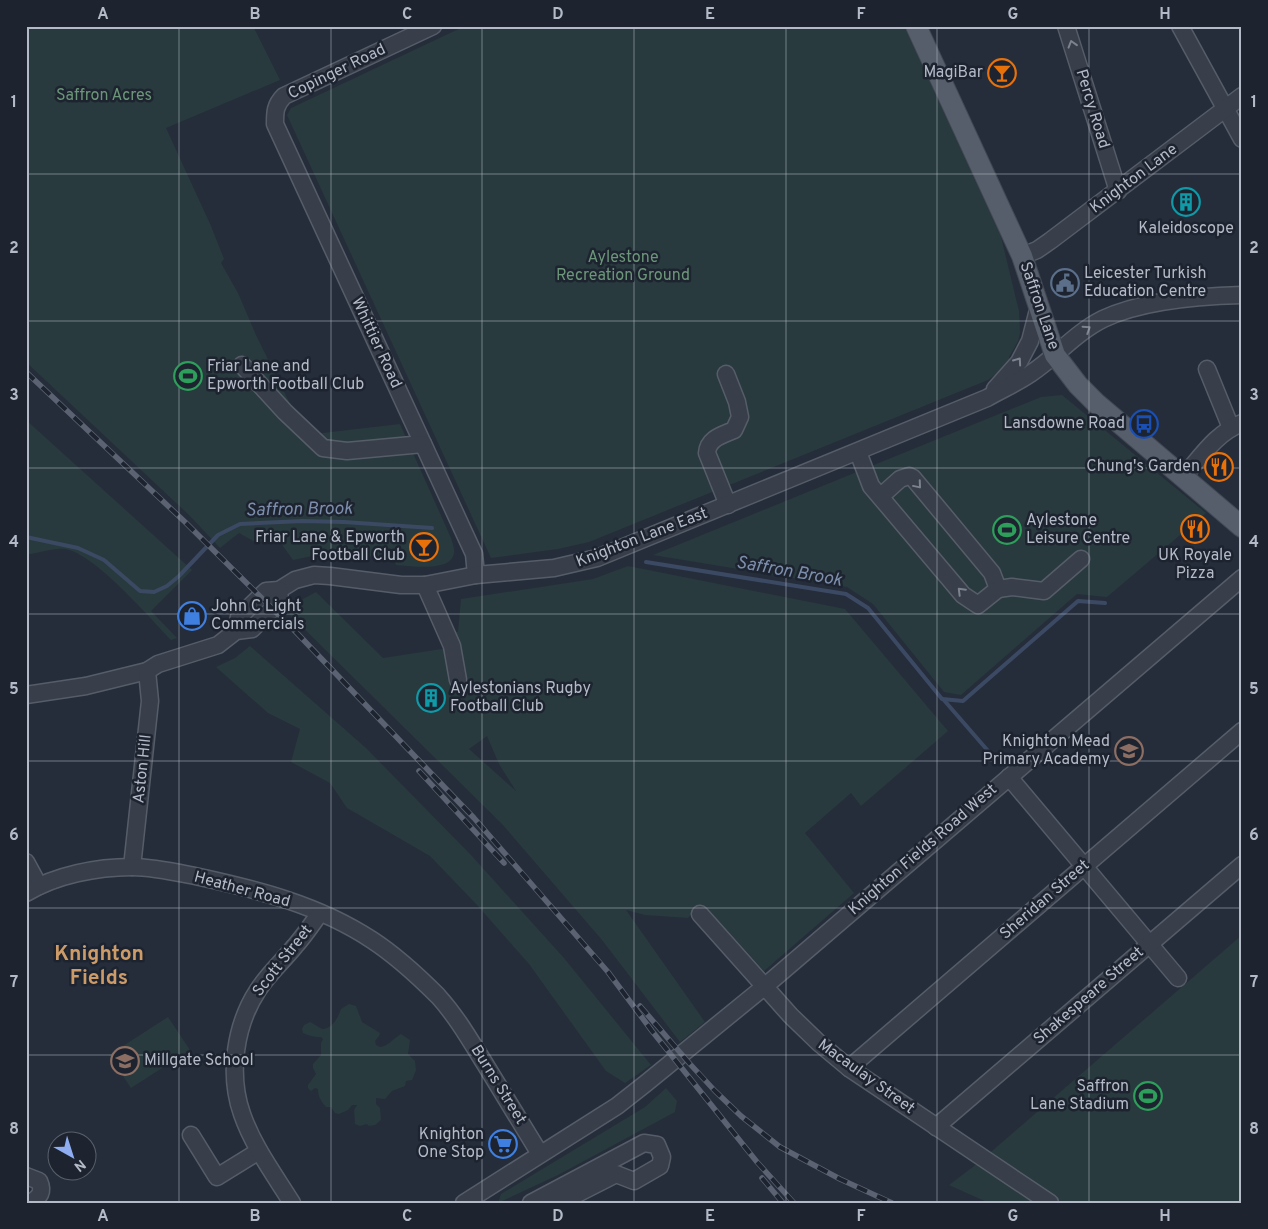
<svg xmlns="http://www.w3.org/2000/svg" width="1268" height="1229" font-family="Overpass,sans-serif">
  <rect width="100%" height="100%" fill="#252d3b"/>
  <g fill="#283a3d" fill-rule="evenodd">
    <path d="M26,26H253L280,80L166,128L211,226L224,259L221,263L238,293L256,335L296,416L314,434L400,424L451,538C452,542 454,546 454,550C456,573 409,566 396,565L393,557L317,555L293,560L280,542H255L239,533L220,548L190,516L26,362Z"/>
    <polygon points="465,26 904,26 1001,237 1019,311 1020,333 1018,341 1009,357 1009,361 1004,368 988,380 589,542 558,549 491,558 287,115 291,108 306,101"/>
    <polygon points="1062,395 1206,513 1107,597 1077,594 961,695 944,692 873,604 847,587 653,555 1041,397"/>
    <path d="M26,420L192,570L151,611L177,638L171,640C149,617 94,553 65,549C53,548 38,553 26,555Z"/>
    <path d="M628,566L845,609L948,731L861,806L851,793L805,833L854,893L764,971L706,907L696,909L688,918L645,915L626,910L705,1022L680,1042L602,940L502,824L286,611L303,599L316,592L383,658L448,648L450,631L458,632L461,599L593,579ZM487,736L499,764L516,791L469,749Z"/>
    <polygon points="250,646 366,748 471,855 564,958 651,1065 625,1083 606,1071 529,964 477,905 430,856 347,808 330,783 291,762 300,729 268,713 216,667 235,658"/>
    <polygon points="1242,935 1242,1203 989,1203 949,1185 978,1163"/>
    <path d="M349,1004L356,1006L362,1022L380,1033L379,1036L375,1041L376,1045L380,1047C387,1047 394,1038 401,1034L410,1040L408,1054L415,1061L416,1070L412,1080L406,1081L405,1086L392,1091L385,1099L376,1098V1104L380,1108L381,1120L375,1125L369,1126L367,1124L360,1126L355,1124L354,1110L357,1105H352L348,1110L339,1114L335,1113L331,1107H326C321,1101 318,1097 318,1089L315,1088L311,1091L308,1088V1085L316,1074L313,1068V1064L321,1055V1043L323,1039L321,1037C314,1037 310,1036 303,1033L302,1029L304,1025L310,1022L322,1029C332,1029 338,1018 341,1009Z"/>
    <polygon points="168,1017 190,1050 131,1088 109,1055"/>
    <polygon points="666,1088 677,1101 675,1112 558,1175 498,1203 501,1194 645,1107"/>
  </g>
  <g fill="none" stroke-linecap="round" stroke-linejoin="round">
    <g stroke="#3b4963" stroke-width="4">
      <polyline points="26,537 78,548 104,560 140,591 154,592 167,586 179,576 218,535 240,524 302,521 344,522 432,528"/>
      <polyline points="646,562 846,594 868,608 942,699 963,701 1078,601 1105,603"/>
      <polyline points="943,699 989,752"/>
    </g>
    <defs>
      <g id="minor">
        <path d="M433,26L284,96C275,105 275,112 275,124L474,554L476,575"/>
        <polyline points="1066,26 1118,191"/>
        <polyline points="1180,26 1242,139"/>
        <polyline points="1022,256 1037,250 1050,241 1242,96"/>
        <polyline points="242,365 285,412 323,448 347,451 423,444"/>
        <polyline points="1207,369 1231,428"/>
        <path d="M726,374L737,402L740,417L734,430C723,435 708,438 707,453L728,505"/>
        <polyline points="995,389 1019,362 1030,341 1039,306"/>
        <polyline points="858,452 871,486 963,595 978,605 998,589 992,573 913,478 909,476 900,479 880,497"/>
        <path d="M1183,477C1201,457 1216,433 1242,423"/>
        <polyline points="425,585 452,646 458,680"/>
        <polyline points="998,589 1012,587 1044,591 1081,559"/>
        <path d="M236,631L239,617L266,591L279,590L295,580L314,575L330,576L401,585H425L476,575L554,568L597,558L987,398C1001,390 1017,383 1030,374C1056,357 1075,333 1103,319C1141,301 1200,296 1242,295"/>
        <polyline points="26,695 86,686 147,671 158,664 218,645 236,631 252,629 280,601 279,590"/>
        <polyline points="1009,777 1178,978"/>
        <polyline points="26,862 39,886"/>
        <polyline points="132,867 150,701 147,671"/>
        <path d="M26,893C56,875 97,867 132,867C152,867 175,872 195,876C256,889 319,905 372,940C395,955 418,976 438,996C457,1017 470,1040 485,1064C503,1094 522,1124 540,1154"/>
        <polyline points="700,914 791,1016 819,1043 849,1068 1050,1203"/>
        <polyline points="849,1068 1242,731"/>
        <polyline points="936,1127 1242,865"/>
        <polyline points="191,1135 217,1177 259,1151"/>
        <path d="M26,1176L39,1181C44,1192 40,1197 30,1203"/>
        <path d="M292,1203C274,1174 253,1146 242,1114C228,1074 235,1025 258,990C268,974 283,961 295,946C304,936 312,924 320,913"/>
        <polyline points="464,1203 617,1106 645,1084 764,987 1242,578"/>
        <polyline points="531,1203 644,1143 657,1145 662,1157 660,1166 634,1181 616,1174 559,1203"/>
      </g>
      <polyline id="major" points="916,26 1022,256 1055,355 1078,385 1097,404 1242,527"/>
    </defs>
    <use href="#minor" stroke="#565d69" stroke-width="19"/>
    <use href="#major" stroke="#414854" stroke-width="22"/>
    <use href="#minor" stroke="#383f4b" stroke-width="16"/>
    <use href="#major" stroke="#565e6b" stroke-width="20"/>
    <defs>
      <g id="rail">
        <polyline points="26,372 185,522 293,629 474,818 608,972 652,1031 757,1162 794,1203"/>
        <polyline points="419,771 504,863"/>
        <polyline points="640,1006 690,1064 715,1091 741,1116 780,1147 840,1179 892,1203"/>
        <polyline points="762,1178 783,1203"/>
      </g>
    </defs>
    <use href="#rail" stroke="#5b6372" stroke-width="5.5"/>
    <use href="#rail" stroke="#1d2430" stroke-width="4" stroke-dasharray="11" stroke-linecap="butt"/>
  </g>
  <defs><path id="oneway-chevron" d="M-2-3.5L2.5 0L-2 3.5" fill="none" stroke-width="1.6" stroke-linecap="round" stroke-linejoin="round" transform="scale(1.25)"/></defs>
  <g stroke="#7c838f">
    <use href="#oneway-chevron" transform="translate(1072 44) rotate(-107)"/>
    <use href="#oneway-chevron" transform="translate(1087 329) rotate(-33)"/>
    <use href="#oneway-chevron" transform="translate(1018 361) rotate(-55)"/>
    <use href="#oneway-chevron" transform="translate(918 485) rotate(50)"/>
    <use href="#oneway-chevron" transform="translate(961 591) rotate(-135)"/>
  </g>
  <path fill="none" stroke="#b4bac7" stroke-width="1" stroke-opacity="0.55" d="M179,26V1203M331,26V1203M482,26V1203M634,26V1203M786,26V1203M937,26V1203M1089,26V1203M26,174H1242M26,321H1242M26,468H1242M26,614H1242M26,761H1242M26,908H1242M26,1055H1242"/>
  <defs>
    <symbol id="bar-ring" viewBox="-11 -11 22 22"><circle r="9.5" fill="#1d2430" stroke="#e8710a" stroke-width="1.5"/><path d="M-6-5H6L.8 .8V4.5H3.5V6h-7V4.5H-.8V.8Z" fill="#e8710a"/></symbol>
    <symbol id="building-ring" viewBox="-11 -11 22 22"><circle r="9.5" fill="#1d2430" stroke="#0f9aa8" stroke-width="1.5"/><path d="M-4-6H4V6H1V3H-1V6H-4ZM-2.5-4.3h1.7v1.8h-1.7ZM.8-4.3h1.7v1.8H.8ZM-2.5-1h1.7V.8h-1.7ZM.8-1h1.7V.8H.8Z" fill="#0f9aa8"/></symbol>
    <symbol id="civic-ring" viewBox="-11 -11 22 22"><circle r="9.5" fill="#1d2430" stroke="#5c6f8a" stroke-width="1.5"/><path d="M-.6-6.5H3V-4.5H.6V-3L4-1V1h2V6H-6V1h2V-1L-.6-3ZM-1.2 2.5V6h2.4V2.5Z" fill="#5c6f8a"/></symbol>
    <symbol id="stadium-ring" viewBox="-11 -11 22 22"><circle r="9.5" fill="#1d2430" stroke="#2e9e5b" stroke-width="1.5"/><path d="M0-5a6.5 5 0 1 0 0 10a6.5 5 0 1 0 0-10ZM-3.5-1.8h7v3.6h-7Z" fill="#2e9e5b"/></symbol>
    <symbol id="bus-ring" viewBox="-11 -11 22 22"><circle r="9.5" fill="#1d2430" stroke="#1a4fb4" stroke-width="1.5"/><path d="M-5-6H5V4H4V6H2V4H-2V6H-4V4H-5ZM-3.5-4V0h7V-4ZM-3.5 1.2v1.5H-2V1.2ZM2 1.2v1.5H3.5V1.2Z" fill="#1a4fb4"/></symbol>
    <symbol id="restaurant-ring" viewBox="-11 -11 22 22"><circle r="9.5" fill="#1d2430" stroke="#e8710a" stroke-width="1.5"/><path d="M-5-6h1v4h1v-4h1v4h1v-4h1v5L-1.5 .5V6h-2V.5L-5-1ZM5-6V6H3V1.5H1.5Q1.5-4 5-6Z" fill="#e8710a"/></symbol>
    <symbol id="shop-ring" viewBox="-11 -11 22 22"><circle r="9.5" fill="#1d2430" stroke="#3f7fe0" stroke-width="1.5"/><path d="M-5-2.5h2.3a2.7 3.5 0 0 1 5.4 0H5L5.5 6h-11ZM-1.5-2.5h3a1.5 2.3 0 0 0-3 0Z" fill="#3f7fe0"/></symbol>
    <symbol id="school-ring" viewBox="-11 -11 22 22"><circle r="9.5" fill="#1d2430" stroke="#8d6e63" stroke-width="1.5"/><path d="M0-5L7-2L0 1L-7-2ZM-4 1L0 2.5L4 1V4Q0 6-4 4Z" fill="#8d6e63"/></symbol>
    <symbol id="supermarket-ring" viewBox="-11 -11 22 22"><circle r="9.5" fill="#1d2430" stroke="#3f7fe0" stroke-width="1.5"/><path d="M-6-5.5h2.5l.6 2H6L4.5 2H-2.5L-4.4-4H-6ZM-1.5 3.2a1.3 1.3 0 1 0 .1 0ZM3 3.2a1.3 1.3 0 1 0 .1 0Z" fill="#3f7fe0"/></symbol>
  </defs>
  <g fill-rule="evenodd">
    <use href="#bar-ring" x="986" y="57" width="32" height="32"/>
    <use href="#building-ring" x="1170" y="186" width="32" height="32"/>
    <use href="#civic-ring" x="1049" y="267" width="32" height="32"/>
    <use href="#stadium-ring" x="172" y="360" width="32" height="32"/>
    <use href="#bus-ring" x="1128" y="408" width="32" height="32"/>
    <use href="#restaurant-ring" x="1203" y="451" width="32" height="32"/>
    <use href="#restaurant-ring" x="1179" y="513" width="32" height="32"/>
    <use href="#stadium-ring" x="991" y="514" width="32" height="32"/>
    <use href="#bar-ring" x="408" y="531" width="32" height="32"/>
    <use href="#shop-ring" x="176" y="600" width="32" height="32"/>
    <use href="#building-ring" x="415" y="682" width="32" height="32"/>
    <use href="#school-ring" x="1113" y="735" width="32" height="32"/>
    <use href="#school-ring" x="109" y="1045" width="32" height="32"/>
    <use href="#stadium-ring" x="1132" y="1080" width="32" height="32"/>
    <use href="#supermarket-ring" x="487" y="1128" width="32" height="32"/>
  </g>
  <g text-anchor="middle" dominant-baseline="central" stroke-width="5" stroke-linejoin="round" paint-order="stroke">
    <g font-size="16" fill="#b4bac7" stroke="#1d2430">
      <text transform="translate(337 72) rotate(-26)">Copinger Road</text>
      <text transform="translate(1092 109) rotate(73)">Percy Road</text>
      <text transform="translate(1134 179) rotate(-37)">Knighton Lane</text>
      <text transform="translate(1039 306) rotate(71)">Saffron Lane</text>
      <text transform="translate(376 343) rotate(65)">Whittier Road</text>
      <text transform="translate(642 538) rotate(-21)">Knighton Lane East</text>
      <text transform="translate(143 769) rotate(-84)">Aston Hill</text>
      <text transform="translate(923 850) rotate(-41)">Knighton Fields Road West</text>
      <text transform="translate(242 890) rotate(15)">Heather Road</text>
      <text transform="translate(1045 900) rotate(-41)">Sheridan Street</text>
      <text transform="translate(283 961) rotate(-52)">Scott Street</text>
      <text transform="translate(1089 996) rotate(-41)">Shakespeare Street</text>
      <text transform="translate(866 1077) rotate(36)">Macaulay Street</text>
      <text transform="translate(498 1085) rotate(58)">Burns Street</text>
    </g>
    <g font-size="16" fill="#b4bac7" stroke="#1d2430" text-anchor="end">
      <text x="983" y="73">MagiBar</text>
      <text x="1186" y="229" text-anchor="middle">Kaleidoscope</text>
      <text x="1084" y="274" text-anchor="start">Leicester Turkish<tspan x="1084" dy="18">Education Centre</tspan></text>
      <text x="207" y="367" text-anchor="start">Friar Lane and<tspan x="207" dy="18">Epworth Football Club</tspan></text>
      <text x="1125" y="424">Lansdowne Road</text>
      <text x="1200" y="467">Chung's Garden</text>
      <text x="1026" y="521" text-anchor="start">Aylestone<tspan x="1026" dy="18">Leisure Centre</tspan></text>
      <text x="405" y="538">Friar Lane &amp; Epworth<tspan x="405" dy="18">Football Club</tspan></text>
      <text x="1195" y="556" text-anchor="middle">UK Royale<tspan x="1195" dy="18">Pizza</tspan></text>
      <text x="211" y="607" text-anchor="start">John C Light<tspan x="211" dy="18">Commercials</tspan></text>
      <text x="450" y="689" text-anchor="start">Aylestonians Rugby<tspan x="450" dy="18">Football Club</tspan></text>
      <text x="1110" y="742">Knighton Mead<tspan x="1110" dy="18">Primary Academy</tspan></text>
      <text x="144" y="1061" text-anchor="start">Millgate School</text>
      <text x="1129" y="1087">Saffron<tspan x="1129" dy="18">Lane Stadium</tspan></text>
      <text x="484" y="1135">Knighton<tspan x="484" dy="18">One Stop</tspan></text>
    </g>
    <g font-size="16" fill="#6c9679" stroke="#1d2430">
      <text x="104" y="96">Saffron Acres</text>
      <text x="623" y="258">Aylestone<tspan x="623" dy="18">Recreation Ground</tspan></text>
    </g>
    <g font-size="18" font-style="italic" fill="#7d8eac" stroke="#1d2430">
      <text transform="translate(299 510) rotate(-1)">Saffron Brook</text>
      <text transform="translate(789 572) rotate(10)">Saffron Brook</text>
    </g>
    <g font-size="21" font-weight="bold" fill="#cd9b68" stroke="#1d2430">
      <text x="99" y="954">Knighton<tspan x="99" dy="24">Fields</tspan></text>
    </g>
  </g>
  <rect width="1268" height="1229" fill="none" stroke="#1d2430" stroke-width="55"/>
  <g transform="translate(72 1156) rotate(141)"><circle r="24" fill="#1d2430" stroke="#59606c"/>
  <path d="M0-4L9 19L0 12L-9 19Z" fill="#8faef1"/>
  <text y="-8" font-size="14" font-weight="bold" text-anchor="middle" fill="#b4bac7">N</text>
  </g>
  <rect x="28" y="28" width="1212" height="1174" fill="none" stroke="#b4bac7" stroke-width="2"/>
  <g font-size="16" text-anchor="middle" font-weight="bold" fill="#b4bac7">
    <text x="103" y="19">A</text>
    <text x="255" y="19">B</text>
    <text x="407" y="19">C</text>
    <text x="558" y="19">D</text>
    <text x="710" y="19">E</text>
    <text x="861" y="19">F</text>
    <text x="1013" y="19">G</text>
    <text x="1165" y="19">H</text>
    <text x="14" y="107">1</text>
    <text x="1254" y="107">1</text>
    <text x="14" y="253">2</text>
    <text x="1254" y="253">2</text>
    <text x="14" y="400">3</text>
    <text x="1254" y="400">3</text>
    <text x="14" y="547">4</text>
    <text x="1254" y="547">4</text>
    <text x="14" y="694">5</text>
    <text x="1254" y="694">5</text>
    <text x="14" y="840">6</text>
    <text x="1254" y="840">6</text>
    <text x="14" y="987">7</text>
    <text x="1254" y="987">7</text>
    <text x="14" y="1134">8</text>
    <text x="1254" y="1134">8</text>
    <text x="103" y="1221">A</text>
    <text x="255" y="1221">B</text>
    <text x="407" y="1221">C</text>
    <text x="558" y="1221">D</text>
    <text x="710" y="1221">E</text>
    <text x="861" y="1221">F</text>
    <text x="1013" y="1221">G</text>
    <text x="1165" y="1221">H</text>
  </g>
</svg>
